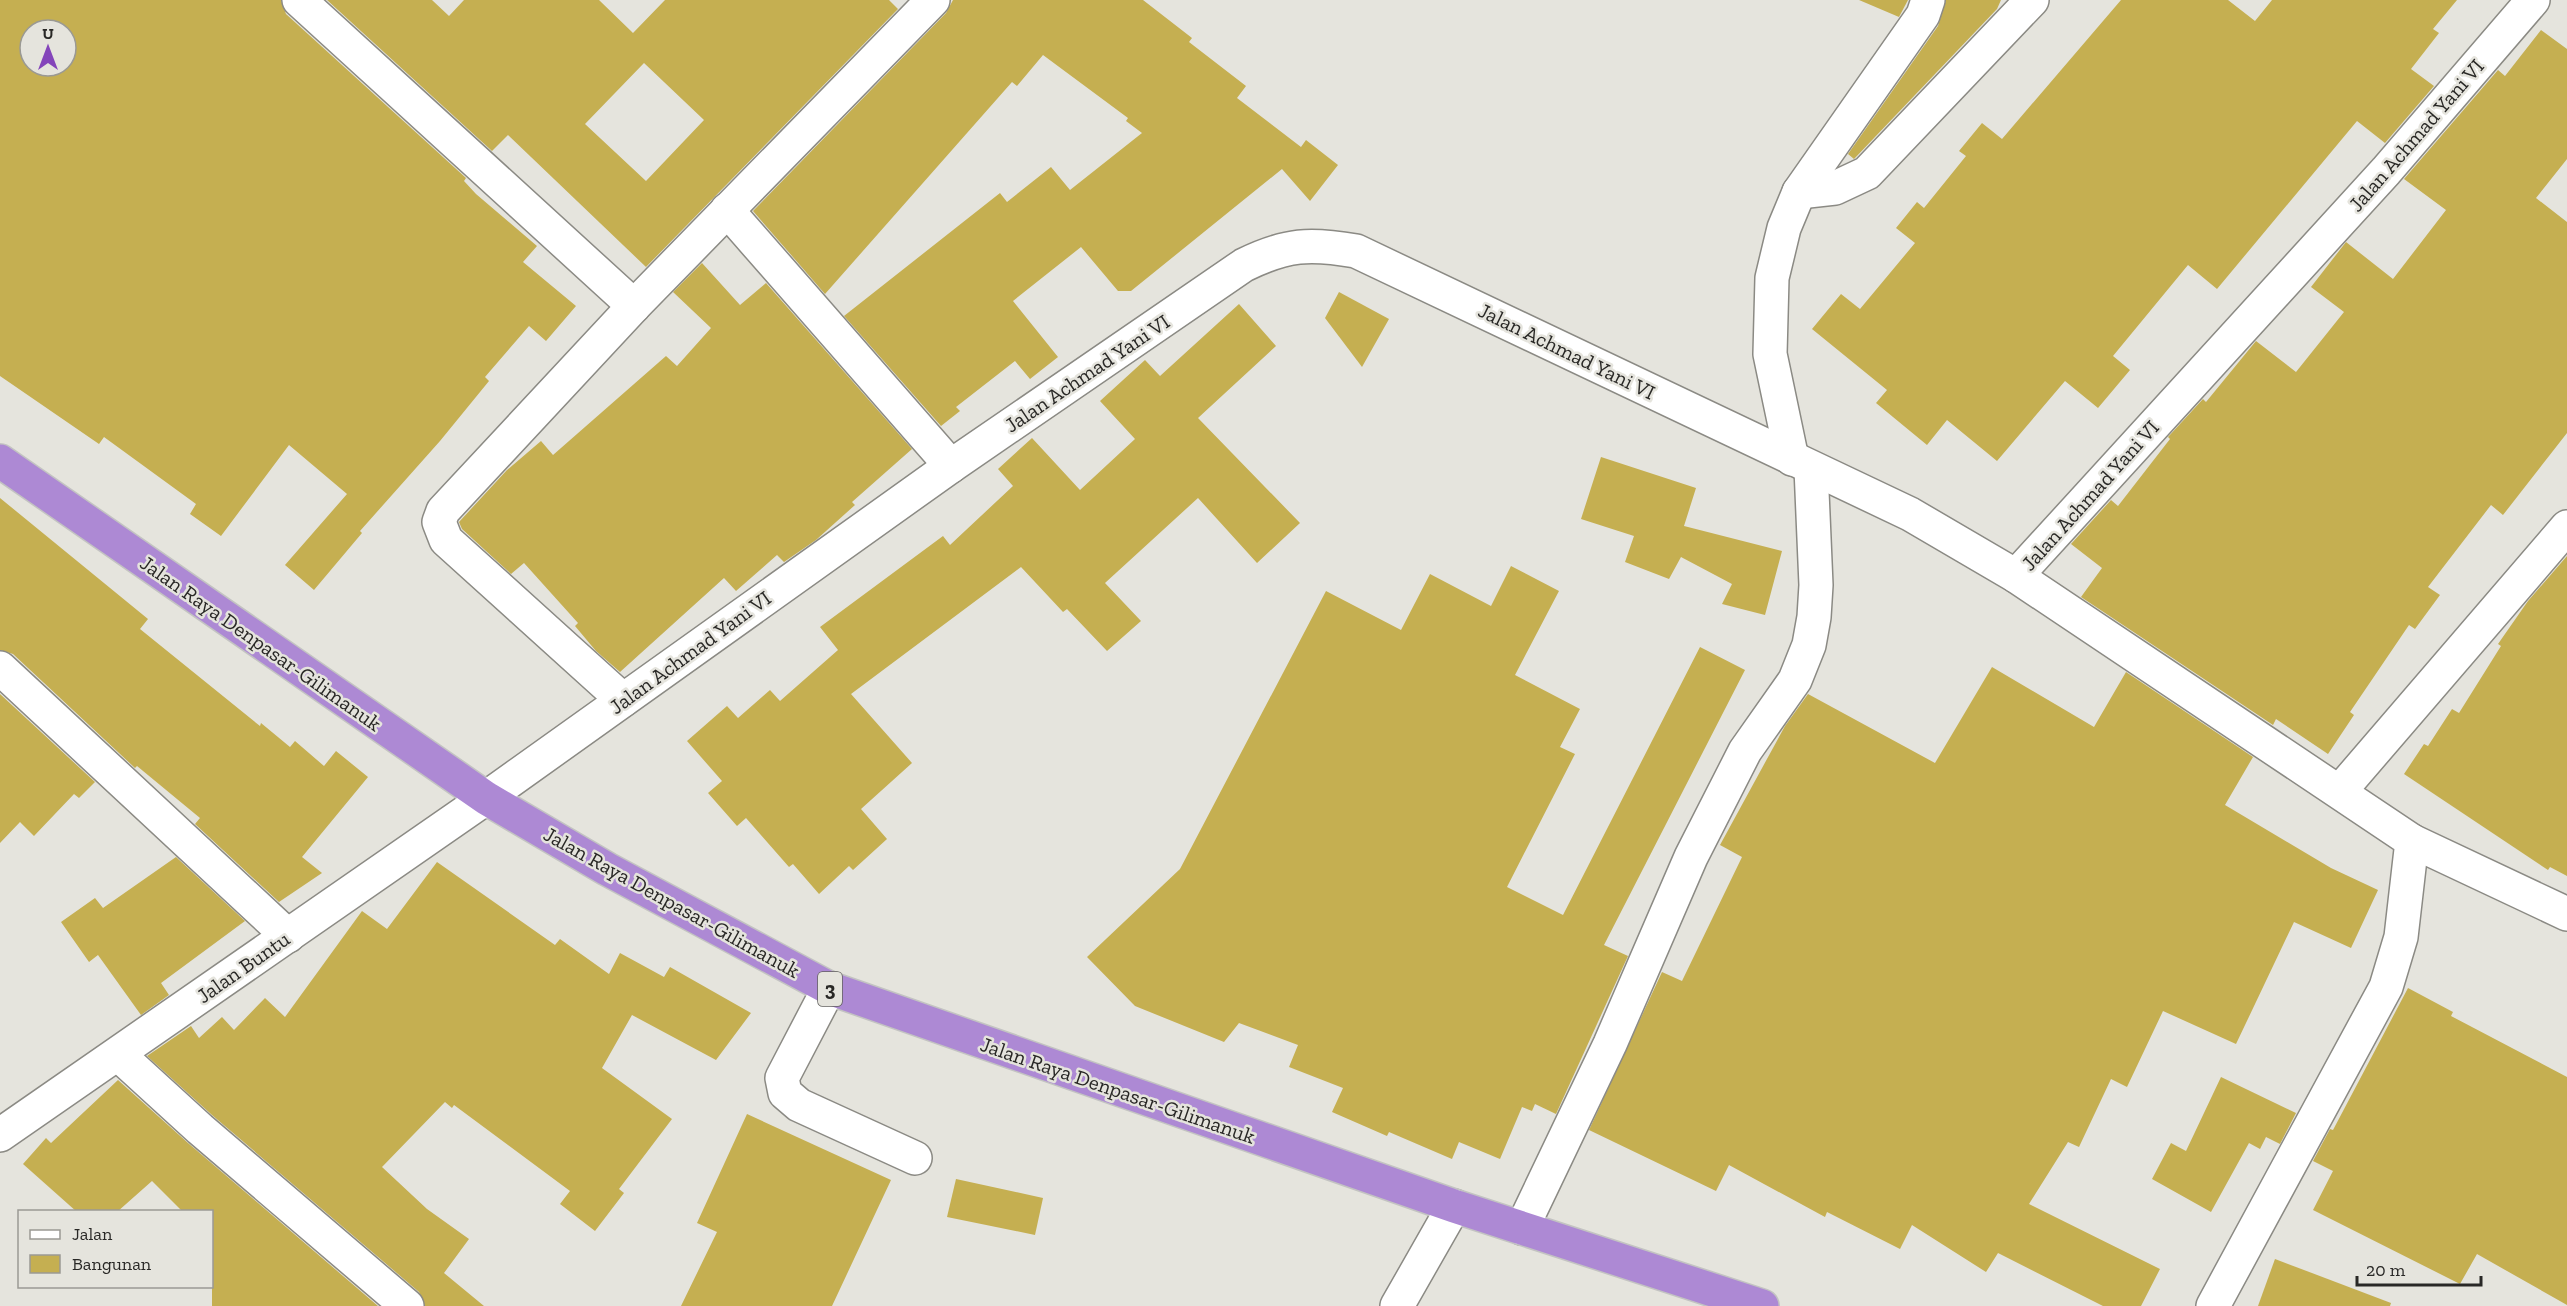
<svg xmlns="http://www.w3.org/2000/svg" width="2567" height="1306" font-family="'Zilla Slab',serif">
  <rect width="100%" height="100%" fill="#e5e4dd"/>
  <g fill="#c5af51" fill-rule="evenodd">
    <path d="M0,0H281L286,14L466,178L464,181L476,194L537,246L523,262L576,306L546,341L529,326L485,377L489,381L440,441L360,531L362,533L314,590L285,565L347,494L289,445L221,536L190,514L196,504L104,437L99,444L0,376ZM30,30H66V66H30Z"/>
    <path d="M327,0H432L449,16L464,0H599L633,33L665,0H889L898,9L646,267L508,135L492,151ZM644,63L704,120L646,181L585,124Z"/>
    <polygon points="953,0 1143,0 1192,38 1189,42 1246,86 1237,98 1301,147 1306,140 1338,165 1310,201 1282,169 1131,291 1118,291 1081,247 1013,301 1058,357 1030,379 1015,361 956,407 960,411 941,426 844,316 1000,193 1007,202 1051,167 1070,190 1142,133 1126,121 1128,118 1043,55 1017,86 1012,82 825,294 753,211 946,13"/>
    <polygon points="1859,0 1908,0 1899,17"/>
    <polygon points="1946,0 2001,0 1997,9 1854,159 1848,154 1938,26"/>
    <polygon points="2121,0 2228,0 2255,21 2272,0 2457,0 2433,29 2439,33 2411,69 2434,86 2385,143 2357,121 2217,289 2188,265 2113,356 2130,370 2098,408 2065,381 1997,461 1947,420 1927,445 1876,403 1887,390 1812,329 1841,294 1860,309 1915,243 1896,228 1917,202 1924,208 1966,156 1959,151 1982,123 2002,139"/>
    <polygon points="2541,30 2567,49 2567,159 2536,198 2567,222 2567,433 2503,515 2491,505 2428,587 2440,595 2415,629 2409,625 2350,712 2354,715 2328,754 2276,719 2273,725 2081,597 2102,568 2071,544 2111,500 2118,506 2170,439 2168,437 2203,399 2206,402 2256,341 2296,372 2344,312 2311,287 2346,242 2393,279 2446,210 2404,179 2498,70 2505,76"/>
    <polygon points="702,263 740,305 766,283 912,449 852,502 855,505 816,540 784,562 777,555 736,591 724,578 620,672 596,651 575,626 578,623 524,563 511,574 462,529 459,522 507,470 541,441 553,455 666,356 677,366 711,328 673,292"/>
    <polygon points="1339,292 1389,319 1362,367 1325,318"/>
    <polygon points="1239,304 1276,346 1198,418 1300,523 1257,563 1198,498 1105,583 1141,621 1107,651 1067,609 1063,612 1021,567 851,694 912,763 861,809 887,839 853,870 849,866 819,894 793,864 789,867 746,818 737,826 708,793 722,781 687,741 727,706 738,718 770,690 780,701 838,650 820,627 943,536 950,545 1013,486 998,469 1032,438 1080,490 1135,439 1100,401 1145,360 1160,376"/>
    <polygon points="1601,457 1696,488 1684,526 1782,551 1765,615 1722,604 1732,584 1681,557 1669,579 1625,562 1634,536 1581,519"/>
    <polygon points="0,498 148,619 140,629 260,726 261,723 290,747 295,741 324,766 336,751 368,777 302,857 322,873 279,902 195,824 200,818 137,766 135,768 13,654 0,650"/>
    <polygon points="2567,556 2567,876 2550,867 2548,870 2404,774 2424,744 2428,746 2452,709 2459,713 2501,646 2498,644 2528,601"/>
    <polygon points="1511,566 1559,591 1515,675 1580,709 1560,747 1575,754 1507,887 1563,915 1700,647 1745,670 1604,945 1628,956 1556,1114 1535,1104 1532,1111 1522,1107 1500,1159 1459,1142 1452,1159 1389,1132 1387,1136 1332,1112 1343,1088 1289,1067 1298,1045 1239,1023 1224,1042 1135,1006 1087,957 1180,869 1326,591 1401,630 1430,574 1491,606"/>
    <polygon points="1992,667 2094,727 2126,672 2253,757 2225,805 2331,868 2378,890 2351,948 2294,922 2236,1044 2163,1011 2127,1087 2111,1079 2079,1147 2068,1142 2029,1204 2160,1269 2141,1306 2103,1306 1998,1253 1986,1272 1912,1225 1900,1249 1827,1212 1825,1217 1729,1165 1716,1191 1589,1130 1662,972 1682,981 1742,857 1720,845 1785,726 1808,694 1935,763"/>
    <polygon points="0,694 95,782 79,798 74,794 34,836 20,822 0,843"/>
    <polygon points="176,857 245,921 161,983 169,995 141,1015 98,955 89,962 61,922 95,898 103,908"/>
    <polygon points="437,862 555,945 560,939 609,974 620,953 664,977 670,967 751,1013 716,1060 632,1015 602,1068 672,1119 619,1189 624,1193 595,1231 560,1204 570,1191 454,1105 452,1108 445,1102 382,1167 427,1209 469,1239 444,1273 484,1306 425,1306 419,1292 212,1115 147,1056 191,1026 199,1038 222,1017 234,1030 265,998 285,1017 362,911 387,929"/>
    <polygon points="2408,988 2453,1012 2451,1016 2567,1077 2567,1305 2477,1254 2460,1284 2313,1210 2333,1171 2313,1161 2330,1129 2333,1130"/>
    <polygon points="2221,1077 2296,1113 2280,1144 2266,1137 2260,1149 2249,1143 2211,1212 2152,1179 2171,1143 2186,1151"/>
    <polygon points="118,1080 188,1143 378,1306 212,1306 212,1212 183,1212 152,1181 117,1212 77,1212 23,1164 46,1138 51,1143"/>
    <polygon points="747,1114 891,1180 832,1306 681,1306 717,1232 697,1223"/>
    <polygon points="956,1179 1043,1198 1035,1235 947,1217"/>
    <polygon points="2275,1259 2391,1303 2390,1306 2258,1306"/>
  </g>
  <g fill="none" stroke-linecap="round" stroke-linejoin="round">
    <defs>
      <g id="minor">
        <polyline points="299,0 634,306"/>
        <polyline points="1799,192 1835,188 1867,173 2032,0"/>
        <polyline points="727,210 951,466"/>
        <polyline points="1792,459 1770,354 1772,278 1784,228 1799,192 1923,15 1928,0"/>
        <polyline points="2016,576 2386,171 2533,0"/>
        <polyline points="0,668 288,936"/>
        <polyline points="623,700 446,540 439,522 443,511 634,306 933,0"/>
        <polyline points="2340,791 2567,527"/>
        <polyline points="2412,841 2567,914"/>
        <polyline points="829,988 782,1078 785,1093 799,1105 915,1158"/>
        <polyline points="119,1055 200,1129 407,1306"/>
        <path d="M0,1135L486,798L951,466L1244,265C1287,244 1310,243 1356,251L1910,514L2016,576L2412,841L2401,937L2386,987L2213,1306"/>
        <polyline points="1522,1228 1610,1044 1691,857 1745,751 1795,680 1809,645 1814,617 1816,585 1811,468"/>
        <polyline points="1397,1306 1454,1206"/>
      </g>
      <polyline id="highway" points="0,461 486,798 607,869 829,988 1454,1206 1762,1306"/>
    </defs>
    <use href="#minor" stroke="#8b8a84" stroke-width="36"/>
    <use href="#highway" stroke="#c3c3c2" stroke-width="36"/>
    <use href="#minor" stroke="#fff" stroke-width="33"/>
    <use href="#highway" stroke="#ad89d4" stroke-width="33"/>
  </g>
  <g text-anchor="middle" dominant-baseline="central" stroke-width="5" stroke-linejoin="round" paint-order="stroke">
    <rect fill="#e5e4dd" stroke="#61605d" stroke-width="1.5" x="818" y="972" width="24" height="34" rx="4.5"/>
    <g font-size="20" font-weight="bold" fill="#292826">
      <text x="830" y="989">3</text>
    </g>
    <g font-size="21" fill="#292826" stroke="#e5e4dd">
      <text transform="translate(2416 135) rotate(-49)">Jalan Achmad Yani VI</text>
      <text transform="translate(1567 351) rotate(26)">Jalan Achmad Yani VI</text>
      <text transform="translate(1087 373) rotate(-34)">Jalan Achmad Yani VI</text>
      <text transform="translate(2090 495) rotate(-48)">Jalan Achmad Yani VI</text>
      <text transform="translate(261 643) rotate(35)">Jalan Raya Denpasar-Gilimanuk</text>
      <text transform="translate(690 652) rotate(-36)">Jalan Achmad Yani VI</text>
      <text transform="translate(672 902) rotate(29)">Jalan Raya Denpasar-Gilimanuk</text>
      <text transform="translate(243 967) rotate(-35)">Jalan Buntu</text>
      <text transform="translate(1118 1090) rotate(19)">Jalan Raya Denpasar-Gilimanuk</text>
    </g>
  </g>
  <rect x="18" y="1210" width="195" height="78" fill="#e5e4dd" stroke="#9a9994" stroke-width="1.5"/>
  <rect x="30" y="1230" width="30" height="9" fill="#ffffff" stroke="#9a9994" stroke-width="1.5"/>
  <text x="72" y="1240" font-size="18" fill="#292826">Jalan</text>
  <rect x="30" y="1255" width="30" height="18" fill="#c5af51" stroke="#9a9994" stroke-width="1.5"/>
  <text x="72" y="1270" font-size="18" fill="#292826">Bangunan</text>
  <g transform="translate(48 48)"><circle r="28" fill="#e5e4dd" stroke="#9a9994" stroke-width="1.5"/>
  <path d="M0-4.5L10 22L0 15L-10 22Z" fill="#8445ba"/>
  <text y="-9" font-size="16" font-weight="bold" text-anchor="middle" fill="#292826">U</text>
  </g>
  <path d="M2357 1276v9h124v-9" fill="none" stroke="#292826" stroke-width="3"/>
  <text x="2366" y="1276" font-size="18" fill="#292826" stroke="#e5e4dd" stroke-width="4.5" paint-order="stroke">20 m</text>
</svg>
